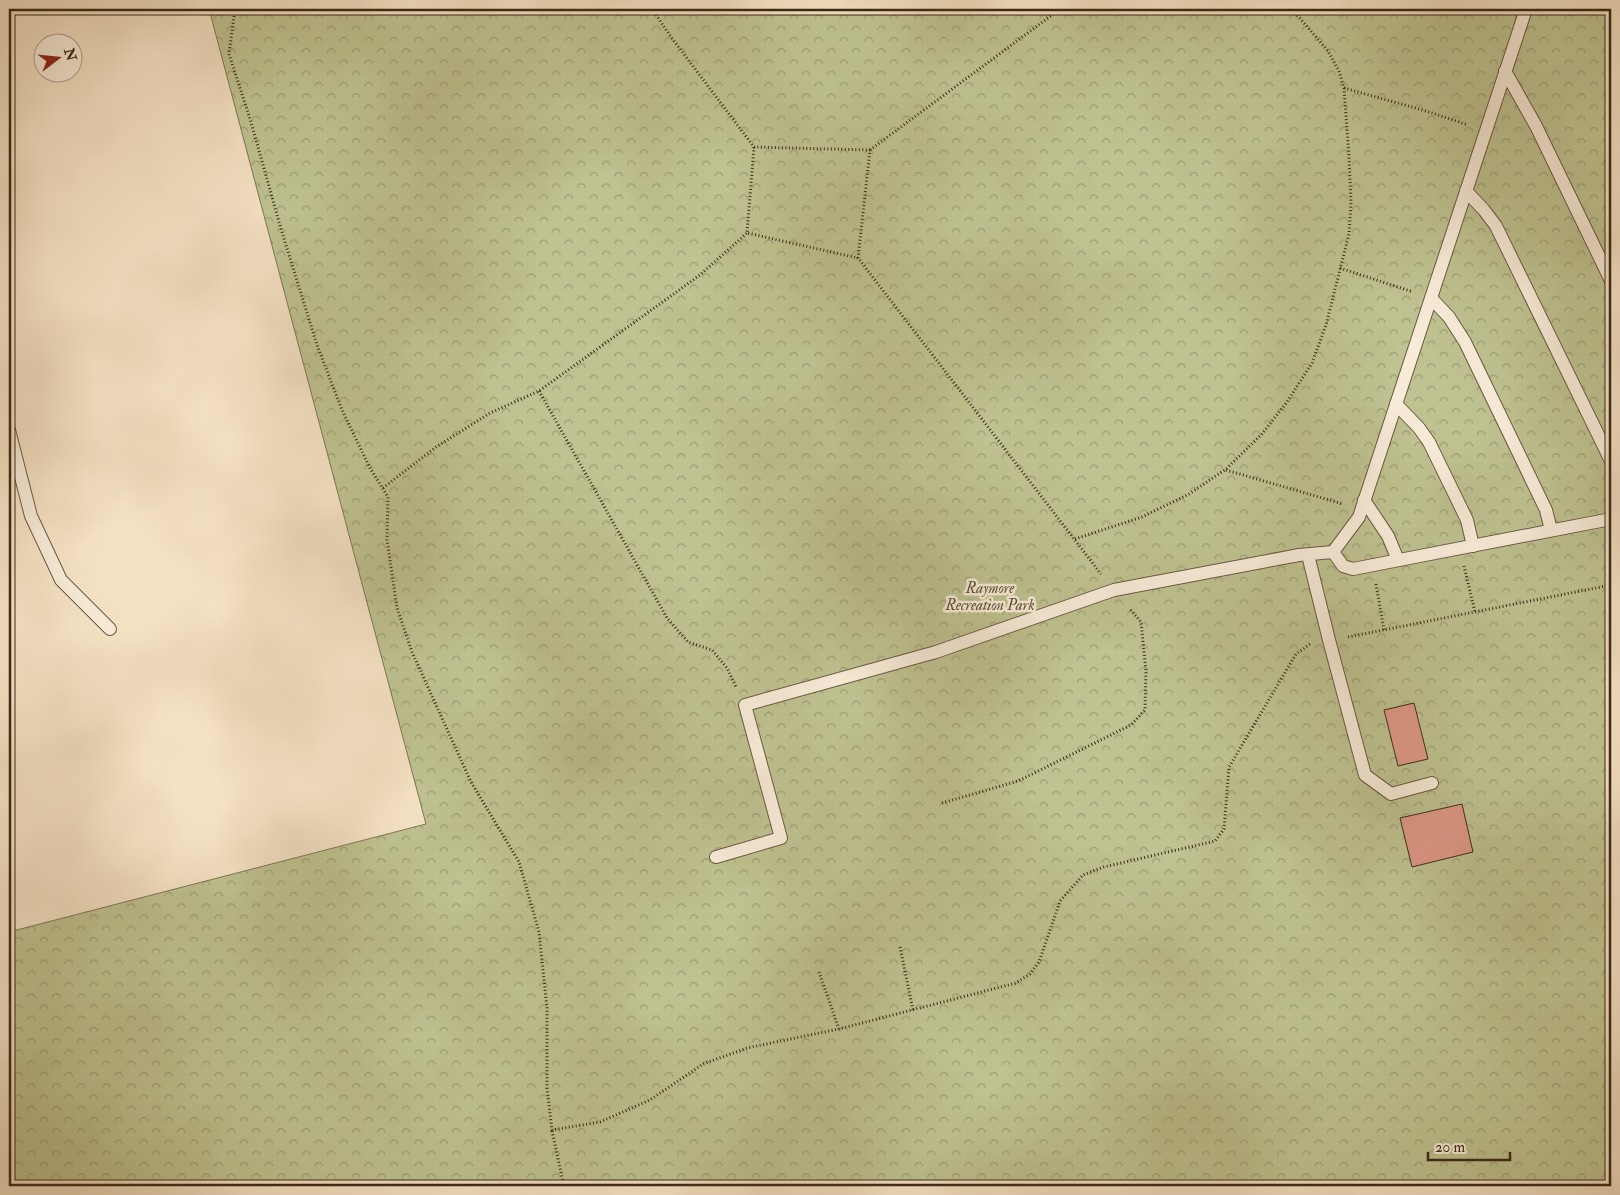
<svg xmlns="http://www.w3.org/2000/svg" width="1620" height="1195" font-family="'IM FELL Double Pica',serif">
  <defs>
    <pattern id="forest-crowns" width="20" height="18" patternUnits="userSpaceOnUse" patternTransform="scale(1.25)"><rect width="20" height="18" fill="#bfc291"/><path d="M2 6a3 3 0 1 1 6 0M12 15a3 3 0 1 1 6 0" fill="none" stroke="#9c9e75"/></pattern>
  </defs>
  <rect width="100%" height="100%" fill="#f5e2c4"/>
  <filter id="stains"><feTurbulence type="fractalNoise" baseFrequency=".004" numOctaves="4"/><feColorMatrix values="0 0 0 0 .2 0 0 0 0 .09 0 0 0 0 .02 0 0 0 .5 -.17"/></filter>
  <radialGradient id="worn" r=".72"><stop offset=".6" stop-color="#630" stop-opacity="0"/><stop offset="1" stop-color="#630" stop-opacity=".3"/></radialGradient>
  <polygon fill="url(#forest-crowns)" stroke="#7d7654" points="209,9 1611,9 1611,1186 9,1186 9,932 426,824"/>
  <g fill="#de9887" stroke="#3b2a16">
    <polygon points="1414,703 1428,759 1398,766 1384,710"/>
    <polygon points="1462,804 1473,852 1412,867 1400,818"/>
  </g>
  <g fill="none" stroke-linecap="round" stroke-linejoin="round">
    <defs>
      <g id="lane">
        <polyline points="1505,71 1536,126 1611,281"/>
        <polyline points="1466,191 1484,210 1496,226 1611,461"/>
        <polyline points="1431,298 1449,317 1465,342 1546,510 1551,530"/>
        <polyline points="1396,404 1419,428 1429,442 1467,520 1473,546"/>
        <polyline points="9,430 31,516 61,580 110,629"/>
        <polyline points="1364,500 1388,536 1398,560"/>
        <polyline points="1333,552 1343,566 1353,569 1611,519"/>
        <polyline points="1308,555 1329,640 1365,775 1391,794 1432,783"/>
        <polyline points="716,857 781,838 745,705 936,652 1114,590 1299,555 1333,552 1359,517 1526,9"/>
      </g>
    </defs>
    <use href="#lane" stroke="#6a5842" stroke-width="14"/>
    <g stroke="#3b2a16" stroke-width="3" stroke-dasharray="1 2.5" stroke-linecap="butt">
      <polyline points="235,9 229,54 251,122 281,229 317,345 342,410 370,468 388,497 387,540 397,608 412,652 471,782 519,862 539,932 547,1008 547,1088 552,1130 600,1122 650,1100 703,1064 747,1048 839,1029 1016,983 1030,974 1039,962 1060,901 1083,875 1104,867 1215,841 1224,829 1229,767 1296,654 1310,644"/>
      <polyline points="652,9 671,37 754,147 870,150 858,258 1101,574"/>
      <polyline points="1344,88 1426,111 1468,125"/>
      <polyline points="754,147 747,233 858,258"/>
      <polyline points="870,150 1060,9"/>
      <polyline points="1340,268 1413,292"/>
      <polyline points="539,391 667,618 688,642 712,650 727,668 736,687"/>
      <polyline points="1226,470 1343,504"/>
      <polyline points="383,488 436,447 490,413 539,391 700,275 747,233"/>
      <polyline points="1075,539 1142,517 1189,494 1226,469 1262,434 1287,402 1312,363 1326,325 1349,234 1351,202 1349,157 1344,88 1339,71 1328,51 1292,9"/>
      <polyline points="1464,566 1475,612"/>
      <polyline points="1376,584 1384,630"/>
      <polyline points="1348,637 1611,585"/>
      <polyline points="942,803 1018,781 1131,725 1145,710 1146,671 1141,622 1129,608"/>
      <polyline points="900,947 913,1010"/>
      <polyline points="819,972 839,1029"/>
      <polyline points="552,1131 564,1186"/>
    </g>
    <use href="#lane" stroke="#f8ecd9" stroke-width="12"/>
  </g>
  <g text-anchor="middle" dominant-baseline="central" stroke-width="5" stroke-linejoin="round" paint-order="stroke">
    <g font-size="15" font-style="italic" fill="#5c5035" stroke="#f8ecd9">
      <text x="990" y="588">Raymore<tspan x="990" dy="17">Recreation Park</tspan></text>
    </g>
  </g>
  <rect width="1620" height="1195" fill="none" stroke="#f5e2c4" stroke-width="30"/>
  <rect x="10" y="10" width="1600" height="1175" fill="none" stroke="#3b2a16" stroke-width="2.5"/>
  <rect x="15" y="15" width="1590" height="1165" fill="none" stroke="#3b2a16"/>
  <g transform="translate(58 58) rotate(74)"><circle r="24" fill="#f8ecd9" stroke="#ac9e8b"/>
  <path d="M0-4L9 19L0 12L-9 19Z" fill="#8f2418"/>
  <text y="-8" font-size="14" font-weight="bold" text-anchor="middle" fill="#3b2a16">N</text>
  </g>
  <path d="M1428 1152v8h82v-8" fill="none" stroke="#3b2a16" stroke-width="2.5"/>
  <text x="1435" y="1152" font-size="15" fill="#3b2a16" stroke="#f8ecd9" stroke-width="4" paint-order="stroke">20 m</text>
  <rect width="100%" height="100%" filter="url(#stains)"/>
  <rect width="100%" height="100%" fill="url(#worn)"/>
</svg>
